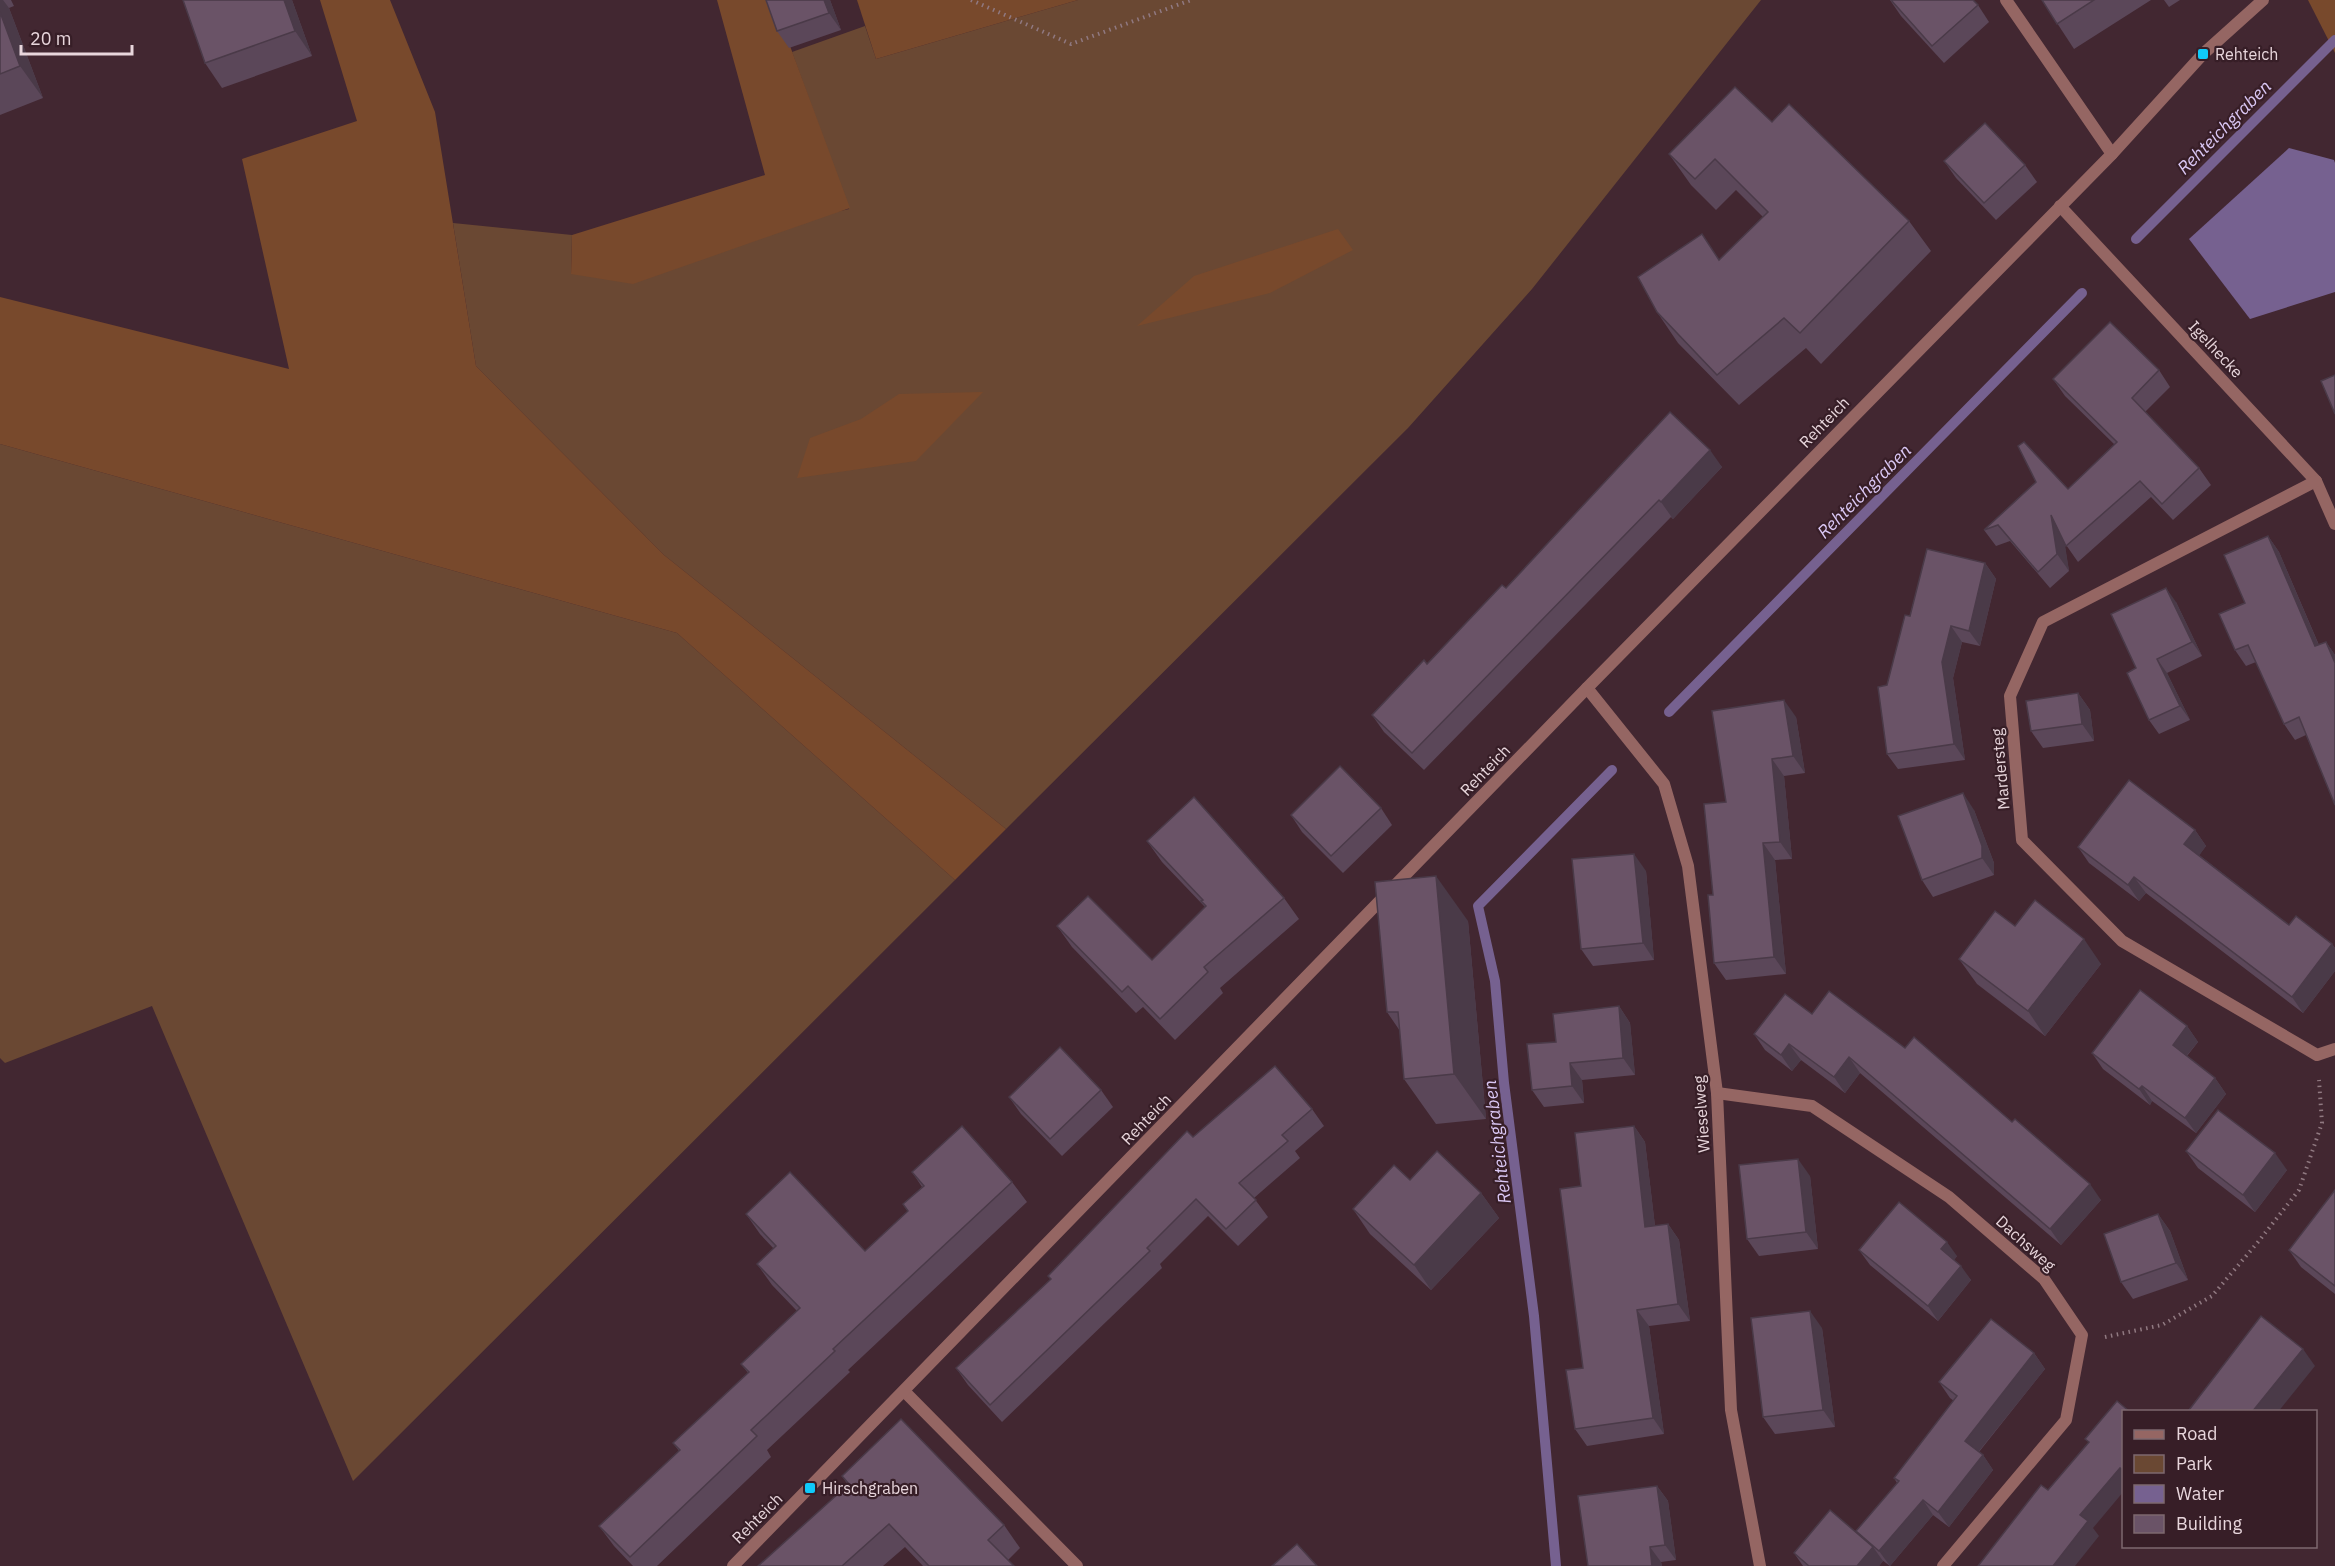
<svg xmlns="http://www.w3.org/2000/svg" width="2335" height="1566" font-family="'IBM Plex Sans',sans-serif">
  <rect width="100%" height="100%" fill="#422731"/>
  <g fill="#6a4833">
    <polygon points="1078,0 1761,0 1532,289 1408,428 1006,829 664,555 476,366 453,223 572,235 571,274 849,209 792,52 865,26 876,59"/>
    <polygon points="0,444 677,633 955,880 353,1481 152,1006 5,1063 0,1058"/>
  </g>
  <g fill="#78492c">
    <polygon points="320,0 390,0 435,112 476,366 664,555 1006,829 955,880 677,633 0,444 0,297 289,369 242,159 357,121"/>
    <polygon points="717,0 773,0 850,208 633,284 571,274 572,235 765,175"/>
    <polygon points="857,0 1078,0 876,59"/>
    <polygon points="2308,0 2335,0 2335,53"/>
    <polygon points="1338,229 1353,250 1270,293 1137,326 1194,276"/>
    <polygon points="983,392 916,461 797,478 810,438 861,419 899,394"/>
  </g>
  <polygon fill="#766190" points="2289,148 2334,160 2335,163 2335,292 2250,319 2189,239"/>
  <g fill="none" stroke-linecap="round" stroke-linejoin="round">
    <g stroke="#766190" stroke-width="10">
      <polyline points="2136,239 2335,40"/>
      <polyline points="1669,712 2082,293"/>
      <polyline points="1556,1566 1534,1316 1504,1083 1495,981 1478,906 1612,770"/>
    </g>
    <g stroke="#907981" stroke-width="4" stroke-dasharray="1.5 4.5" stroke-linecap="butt">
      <polyline points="971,0 1071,44 1191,0"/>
      <polyline points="2105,1337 2162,1325 2212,1296 2258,1242 2299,1190 2322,1123 2319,1080"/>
    </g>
    <polyline stroke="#956663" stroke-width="12" points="2006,0 2112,154"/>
    <g stroke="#956663" stroke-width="12">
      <polyline points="2060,206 2316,481 2335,524"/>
      <polyline points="2316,481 2043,622 2010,696 2022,840 2122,941 2317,1055 2335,1049"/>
      <polyline points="1587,688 1664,784 1688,866 1717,1093 1731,1410 1760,1566"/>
      <polyline points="1717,1093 1812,1106 1949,1197 2044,1279 2082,1335 2066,1420 1943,1566"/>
      <polyline points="905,1392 1077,1566"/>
      <polyline points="733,1566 1587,688 2112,154 2203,54 2263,0"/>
    </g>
  </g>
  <g fill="#5b4759">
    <polygon points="0,0 11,0 14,6 9,8 43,98 0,115"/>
    <polygon points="292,0 312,56 222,88 205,63"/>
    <polygon points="830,0 841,30 789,48 777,31"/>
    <polygon points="1890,0 1978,5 1989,22 1944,63 1901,16"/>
    <polygon points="2042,0 2151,0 2074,49"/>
    <polygon points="2164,0 2180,0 2169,7"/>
    <polygon points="1772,122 1909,221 1931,251 1821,364 1806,348 1739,405 1678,343 1657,312 1719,260 1763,217 1736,190 1716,210 1691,185 1669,154"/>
    <polygon points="1944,161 2025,165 2037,182 1996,220 1956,178"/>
    <polygon points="2159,370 2170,387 2145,412 2199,468 2211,485 2173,520 2151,497 2078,562 2064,542 2069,571 2050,588 2010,541 1996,546 1984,530 2068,489 2115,445 2065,396 2053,379"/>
    <polygon points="1670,412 1722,467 1673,519 1671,517 1424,770 1384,732 1372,715 1427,664 1506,588"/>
    <polygon points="2268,536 2279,552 2319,645 2326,642 2335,655 2335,805 2306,735 2295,740 2284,724 2256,662 2246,666 2235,650 2245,603"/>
    <polygon points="1985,563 1996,579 1980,646 1962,642 1953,678 1965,760 1898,769 1887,754 1910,616"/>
    <polygon points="2176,602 2202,656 2167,673 2190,720 2159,734 2149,720 2136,668"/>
    <polygon points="2078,693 2090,710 2094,741 2043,748 2031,731"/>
    <polygon points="1796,717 1805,773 1784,776 1792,859 1775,860 1786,974 1726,980 1714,963 1713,895 1726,802"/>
    <polygon points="1381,808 1392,825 1343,873 1302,832 1291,815"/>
    <polygon points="1974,810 1994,863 1994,875 1933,897 1922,880"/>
    <polygon points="2195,830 2206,846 2199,855 2289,925 2332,944 2335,948 2335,971 2303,1013 2146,893 2139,901 2089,863 2078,847"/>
    <polygon points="1147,841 1284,898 1299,919 1220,988 1223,993 1175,1040 1143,1007 1136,1013 1072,947 1057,926 1152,960 1205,907 1162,862"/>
    <polygon points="1646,871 1654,960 1593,966 1581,949"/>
    <polygon points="1468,921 1486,1119 1436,1124 1404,1079 1400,1031 1387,1012"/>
    <polygon points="2015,926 2101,964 2045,1036 1977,984 1959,959"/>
    <polygon points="1619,1006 1630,1023 1635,1075 1582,1080 1584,1103 1544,1107 1532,1090 1556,1042"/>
    <polygon points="1812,1014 2101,1200 2061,1245 1860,1073 1845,1093 1801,1060 1792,1071 1765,1050 1754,1034"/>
    <polygon points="2187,1026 2198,1042 2187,1056 2215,1078 2226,1094 2196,1133 2152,1101 2150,1105 2103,1069 2092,1053"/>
    <polygon points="1101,1090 1113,1107 1062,1156 1021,1114 1009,1097"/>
    <polygon points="1312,1109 1324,1126 1295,1151 1300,1158 1254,1198 1268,1217 1238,1246 1208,1216 1160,1264 1162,1268 1002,1422 968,1385 956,1368 1051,1280 1048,1276 1193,1137"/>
    <polygon points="1634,1126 1645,1142 1655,1226 1668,1224 1679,1240 1690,1321 1649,1326 1664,1434 1587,1446 1575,1429 1583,1368 1581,1186"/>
    <polygon points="2186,1151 2287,1170 2255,1212 2198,1168"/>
    <polygon points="912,1172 1012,1182 1027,1202 848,1370 850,1372 767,1450 771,1457 657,1566 633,1566 614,1546 599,1526 679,1451 673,1443 748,1373 741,1364 797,1311 772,1285 757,1264 774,1249 760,1234 746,1214 865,1251 908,1211 903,1204 922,1187"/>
    <polygon points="1810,1176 1818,1249 1759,1256 1747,1239"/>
    <polygon points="1410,1180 1481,1193 1499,1218 1431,1290 1370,1234 1353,1209"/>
    <polygon points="2335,1190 2335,1294 2301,1267 2289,1250"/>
    <polygon points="2158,1214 2170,1231 2188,1280 2133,1299 2121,1282"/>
    <polygon points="1859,1250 1957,1256 1954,1260 1971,1280 1938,1321 1870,1265"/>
    <polygon points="1822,1328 1835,1427 1775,1434 1763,1417"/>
    <polygon points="2034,1353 2045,1369 1979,1452 1983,1455 1993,1470 1949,1527 1933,1515 1890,1566 1882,1560 1883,1561 1879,1566 1803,1566 1794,1553 1858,1534 1897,1483 1894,1478 1954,1401 1950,1398 1939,1382"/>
    <polygon points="842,1476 1004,1525 1020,1548 1008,1560 1014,1566 923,1566 905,1547 883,1566 758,1566 848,1485"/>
    <polygon points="1657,1486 1668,1501 1676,1560 1661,1562 1662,1566 1588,1566"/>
  </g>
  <g fill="#4a3a48">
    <polygon points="0,0 3,0 9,8 43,98 20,66 0,12"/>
    <polygon points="284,0 292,0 312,56 295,31"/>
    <polygon points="824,0 830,0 841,30 829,13"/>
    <polygon points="1710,450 1722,467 1673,519 1661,502"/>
    <polygon points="2051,515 2063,531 2069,571 2057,554"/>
    <polygon points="2268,536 2279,552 2326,662 2315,646"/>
    <polygon points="1985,563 1996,579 1980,646 1969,631"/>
    <polygon points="2166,588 2176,602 2202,656 2192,642"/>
    <polygon points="1951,626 1962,642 1953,678 1965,760 1954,744 1942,662"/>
    <polygon points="2326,642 2335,655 2335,663"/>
    <polygon points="2157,659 2167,673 2190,720 2180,706"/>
    <polygon points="2078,693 2090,710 2094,741 2082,724"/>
    <polygon points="1784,700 1796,717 1805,773 1793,756"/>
    <polygon points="1772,759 1784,776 1792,859 1780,842"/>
    <polygon points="1963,793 1974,810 1994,863 1994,875 1982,858"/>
    <polygon points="2195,830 2206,846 2196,860 2184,844"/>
    <polygon points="1763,843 1775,860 1786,974 1774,957"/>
    <polygon points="1634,854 1646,871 1654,960 1643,943"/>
    <polygon points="1436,876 1468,921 1486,1119 1454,1074"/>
    <polygon points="2134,877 2146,893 2139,901 2128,885"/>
    <polygon points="2084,939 2101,964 2045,1036 2028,1011"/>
    <polygon points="2332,944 2335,948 2335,971 2303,1013 2292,997"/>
    <polygon points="1619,1006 1630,1023 1635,1075 1623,1058"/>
    <polygon points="2187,1026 2198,1042 2183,1060 2173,1045"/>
    <polygon points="1789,1044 1801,1060 1792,1071 1781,1055"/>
    <polygon points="1849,1057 1860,1073 1845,1093 1834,1077"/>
    <polygon points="1570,1063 1582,1080 1584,1103 1572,1086"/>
    <polygon points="2215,1078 2226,1094 2196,1133 2185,1118"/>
    <polygon points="2142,1086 2152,1101 2150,1105 2139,1089"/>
    <polygon points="1634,1126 1645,1142 1657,1243 1645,1227"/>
    <polygon points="2275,1153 2287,1170 2255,1212 2243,1195"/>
    <polygon points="1798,1159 1810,1176 1818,1249 1806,1232"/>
    <polygon points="2090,1184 2101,1200 2061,1245 2050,1229"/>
    <polygon points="1481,1193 1499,1218 1431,1290 1414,1265"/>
    <polygon points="2158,1214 2170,1231 2188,1280 2176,1263"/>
    <polygon points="1668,1224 1679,1240 1690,1321 1678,1304"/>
    <polygon points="1947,1242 1957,1256 1951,1264 1941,1249"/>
    <polygon points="1961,1266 1971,1280 1938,1321 1928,1306"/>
    <polygon points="1637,1310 1649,1326 1664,1434 1653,1418"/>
    <polygon points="1810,1311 1822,1328 1835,1427 1823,1410"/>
    <polygon points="2303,1349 2315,1366 2278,1412 2252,1412"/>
    <polygon points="2034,1353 2045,1369 1975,1456 1965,1441"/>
    <polygon points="1983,1455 1993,1470 1949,1527 1938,1512"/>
    <polygon points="2120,1468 2124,1472 2124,1491 2093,1528 2099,1536 2075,1566 2053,1566 2080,1515"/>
    <polygon points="1657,1486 1668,1501 1676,1560 1665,1545"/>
    <polygon points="1923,1500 1933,1515 1890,1566 1879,1551"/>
    <polygon points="1650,1547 1661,1562 1662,1566 1652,1566"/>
    <polygon points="1873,1547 1883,1561 1879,1566 1857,1566"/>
  </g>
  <g fill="#6a5367" stroke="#4a3a48" stroke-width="1.5">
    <polygon points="183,0 284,0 295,31 205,63"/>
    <polygon points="766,0 824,0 829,13 777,31"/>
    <polygon points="1891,0 1973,0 1978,5 1932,46"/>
    <polygon points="2042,0 2094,0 2057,24"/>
    <polygon points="0,12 20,66 0,74"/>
    <polygon points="1735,87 1772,122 1789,104 1909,221 1800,333 1784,318 1717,375 1657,312 1638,277 1702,234 1719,260 1768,212 1715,159 1695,179 1669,154"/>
    <polygon points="1985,123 2025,165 1984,203 1944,161"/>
    <polygon points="2110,322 2159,370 2132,398 2199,468 2162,504 2140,481 2066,546 2051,515 2057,554 2038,572 1998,525 1984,530 2036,482 2018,446 2024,442 2068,489 2117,442 2053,379"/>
    <polygon points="2335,375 2335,414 2321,381"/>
    <polygon points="1670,412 1710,450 1661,502 1659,500 1412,753 1372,715 1424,660 1427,664 1502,585 1506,588"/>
    <polygon points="2268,536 2315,646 2326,642 2335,663 2335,805 2299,717 2284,724 2248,645 2235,650 2219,614 2245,603 2224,555"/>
    <polygon points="1927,549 1985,563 1969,631 1951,626 1942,662 1954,744 1887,754 1878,687 1887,685 1905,615 1910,616"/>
    <polygon points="2166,588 2192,642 2157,659 2180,706 2149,720 2127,673 2136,668 2111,614"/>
    <polygon points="2078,693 2082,724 2031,731 2026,701"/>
    <polygon points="1784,700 1793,756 1772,759 1780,842 1763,843 1774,957 1714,963 1708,895 1713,895 1704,804 1726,802 1712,711"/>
    <polygon points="1340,766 1381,808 1331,856 1291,815"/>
    <polygon points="2129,780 2195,830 2184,844 2289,925 2296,916 2332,944 2292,997 2134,877 2128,885 2078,847"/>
    <polygon points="1963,793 1982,846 1982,858 1922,880 1898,816"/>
    <polygon points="1194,797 1284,898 1204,967 1208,972 1160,1019 1128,986 1122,992 1057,926 1088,896 1152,960 1206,906 1201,901 1203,900 1147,841"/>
    <polygon points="1634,854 1643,943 1581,949 1572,859"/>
    <polygon points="1436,876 1454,1074 1404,1079 1398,1012 1387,1012 1375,882"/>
    <polygon points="2035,900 2084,939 2028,1011 1959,959 1995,911 2015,926"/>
    <polygon points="2140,990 2187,1026 2173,1045 2215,1078 2185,1118 2142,1086 2139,1089 2092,1053"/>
    <polygon points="1829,991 1905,1048 1914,1037 2012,1122 2015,1119 2090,1184 2050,1229 1849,1057 1834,1077 1789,1044 1781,1055 1754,1034 1785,994 1812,1014"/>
    <polygon points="1619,1006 1623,1058 1570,1063 1572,1086 1532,1090 1527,1044 1556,1042 1553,1014"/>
    <polygon points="1060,1047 1101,1090 1050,1139 1009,1097"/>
    <polygon points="1275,1066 1312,1109 1282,1135 1288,1141 1239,1183 1256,1200 1226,1229 1196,1199 1147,1248 1150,1251 990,1405 956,1368 1051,1279 1048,1276 1187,1131 1193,1137"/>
    <polygon points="2218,1110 2275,1153 2243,1195 2186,1151"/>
    <polygon points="962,1126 1012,1182 833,1349 835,1351 751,1430 757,1436 630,1557 599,1526 680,1450 673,1443 749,1372 741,1364 800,1308 757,1264 776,1246 746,1214 790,1172 865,1251 908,1211 903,1204 924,1186 912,1172"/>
    <polygon points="1634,1126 1645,1227 1668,1224 1678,1304 1637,1310 1653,1418 1575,1429 1566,1370 1583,1368 1560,1189 1581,1186 1575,1133"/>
    <polygon points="1437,1151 1481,1193 1414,1265 1353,1209 1394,1165 1410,1180"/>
    <polygon points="1798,1159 1806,1232 1747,1239 1739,1165"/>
    <polygon points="2335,1190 2335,1286 2289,1250"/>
    <polygon points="1899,1202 1947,1242 1941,1249 1961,1266 1928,1306 1859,1250"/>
    <polygon points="2158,1214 2176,1263 2121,1282 2104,1234"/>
    <polygon points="1810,1311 1823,1410 1763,1417 1751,1318"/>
    <polygon points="2261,1316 2303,1349 2252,1412 2191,1412 2189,1410"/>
    <polygon points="1991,1319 2034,1353 1965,1441 1983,1455 1938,1512 1923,1500 1879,1551 1856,1531 1899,1481 1894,1478 1957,1396 1939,1382"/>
    <polygon points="2117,1401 2130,1412 2124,1412 2124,1470 2120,1468 2080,1515 2088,1521 2053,1566 1978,1566 2041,1485 2048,1490 2089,1442 2085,1439"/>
    <polygon points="901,1419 1004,1525 988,1540 1014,1566 929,1566 889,1524 842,1566 758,1566 849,1484 842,1476"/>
    <polygon points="1657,1486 1665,1545 1650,1547 1652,1566 1588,1566 1578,1496"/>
    <polygon points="1830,1510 1873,1547 1857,1566 1809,1566 1794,1553"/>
    <polygon points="1297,1544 1317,1566 1272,1566"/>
  </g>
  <g fill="#0fcafa" stroke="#371e27" stroke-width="2">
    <rect x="2197" y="48" width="12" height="12" rx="3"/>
    <rect x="804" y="1482" width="12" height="12" rx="3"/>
  </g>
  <g text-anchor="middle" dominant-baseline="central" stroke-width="4.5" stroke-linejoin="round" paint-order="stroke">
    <g font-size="16" fill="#e8d6dc" stroke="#371e27" text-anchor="start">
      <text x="2215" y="54">Rehteich</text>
      <text x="822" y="1488">Hirschgraben</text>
    </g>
    <g font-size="16" fill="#e8d6dc" stroke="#371e27">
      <text transform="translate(2216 349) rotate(47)">Igelhecke</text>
      <text transform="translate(1824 422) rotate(-46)">Rehteich</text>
      <text transform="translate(2000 769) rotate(-95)">Mardersteg</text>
      <text transform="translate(1485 770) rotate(-46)">Rehteich</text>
      <text transform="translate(1701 1114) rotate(-94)">Wieselweg</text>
      <text transform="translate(1146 1119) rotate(-46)">Rehteich</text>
      <text transform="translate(2026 1243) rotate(42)">Dachsweg</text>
      <text transform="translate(757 1518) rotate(-45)">Rehteich</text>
    </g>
    <g font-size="18" font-style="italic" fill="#dac7f4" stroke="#371e27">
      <text transform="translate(2224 127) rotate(-45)">Rehteichgraben</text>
      <text transform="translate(1864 491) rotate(-45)">Rehteichgraben</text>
      <text transform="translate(1497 1142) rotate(-97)">Rehteichgraben</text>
    </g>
  </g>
  <rect x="2122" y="1410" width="195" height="138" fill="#371e27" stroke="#7e686f" stroke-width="1.5"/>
  <rect x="2134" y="1430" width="30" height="9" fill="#956663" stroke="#7e686f" stroke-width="1.5"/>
  <text x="2176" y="1440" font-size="18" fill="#e8d6dc">Road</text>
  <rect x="2134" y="1455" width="30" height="18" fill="#6a4833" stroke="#7e686f" stroke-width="1.5"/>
  <text x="2176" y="1470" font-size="18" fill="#e8d6dc">Park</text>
  <rect x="2134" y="1485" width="30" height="18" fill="#766190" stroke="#7e686f" stroke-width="1.5"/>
  <text x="2176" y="1500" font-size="18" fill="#e8d6dc">Water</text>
  <rect x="2134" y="1515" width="30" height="18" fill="#6a5367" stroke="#7e686f" stroke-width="1.5"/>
  <text x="2176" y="1530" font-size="18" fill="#e8d6dc">Building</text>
  <path d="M21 45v9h111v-9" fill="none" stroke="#e8d6dc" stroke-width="3"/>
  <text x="30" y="45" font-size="18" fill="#e8d6dc" stroke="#371e27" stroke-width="4.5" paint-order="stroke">20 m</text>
</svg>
